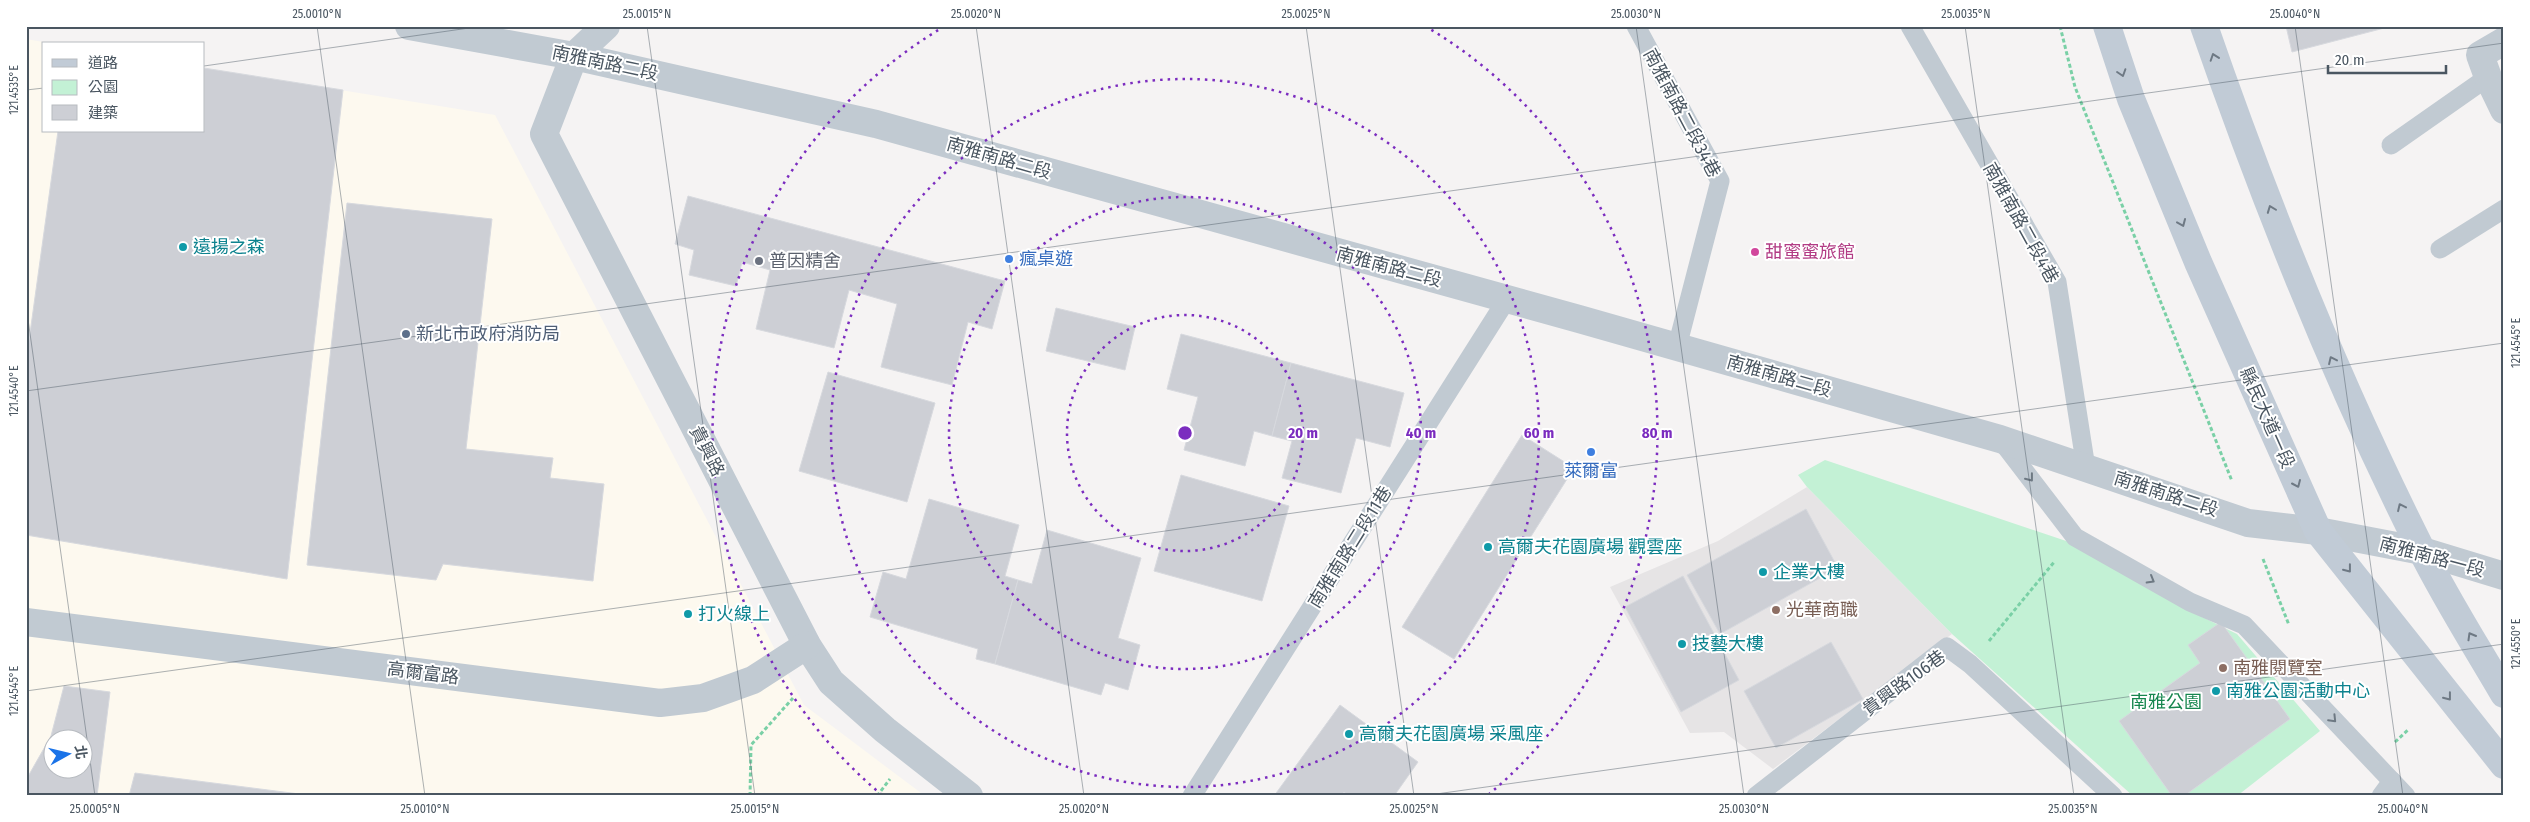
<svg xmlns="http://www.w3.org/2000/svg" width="2530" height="822" font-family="'Fira Sans Condensed','Noto Sans TC',sans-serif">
  <rect width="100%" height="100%" fill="#f5f3f3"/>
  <path fill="#fdf9ef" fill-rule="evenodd" d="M26,39L55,44H44V131H204V68L495,115L804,705L925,796H26ZM52,740H82V770H52Z"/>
  <polygon fill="#e6e4e5" points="1807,487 1952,634 1773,769 1724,732 1690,733 1610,587 1718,541"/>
  <polygon fill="#c3f1d5" points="1825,460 2084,547 2192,612 2237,634 2320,731 2237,796 2133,796 1952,634 1807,487 1798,475"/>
  <g fill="#cdcfd5" stroke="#d7d9de" fill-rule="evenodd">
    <polygon points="2286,26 2392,26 2292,52"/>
    <polygon points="204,68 343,90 287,579 26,535 26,362 58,131 204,131"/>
    <polygon points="688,196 1005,281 992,329 968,322 952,385 881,367 897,304 849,290 834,348 756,329 770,270 742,262 736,286 689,275 694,250 675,244"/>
    <polygon points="347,203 492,219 466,449 553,458 550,478 604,484 593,581 443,564 436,580 307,565"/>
    <polygon points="1056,308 1135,327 1125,370 1046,351"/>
    <polygon points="1181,334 1291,363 1272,436 1254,431 1245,466 1184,450 1198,397 1167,389"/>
    <polygon points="1291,363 1404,393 1390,447 1356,438 1341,493 1282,478 1292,441 1272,436"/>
    <polygon points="828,372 935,403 907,502 799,471"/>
    <polygon points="1522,435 1574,468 1454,659 1402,627"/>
    <polygon points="1181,475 1289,506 1262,601 1154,571"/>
    <polygon points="929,499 1019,525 1005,576 1018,580 995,664 976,659 978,649 870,617 883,572 906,579"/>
    <polygon points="1806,509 1838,568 1720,634 1687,575"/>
    <polygon points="1047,530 1141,558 1118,638 1140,645 1128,690 1105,683 1101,695 995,664 1018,580 1032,584"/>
    <polygon points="1683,576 1739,680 1681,712 1625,607"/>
    <polygon points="2221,622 2290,719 2184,796 2172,796 2119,721 2200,663 2188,645"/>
    <polygon points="1831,642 1863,699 1776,748 1744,691"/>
    <path d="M64,686L110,692L97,796H26V780L51,736ZM52,740H82V770H52Z"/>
    <polygon points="1340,705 1418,762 1394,796 1349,796 1344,792 1342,796 1274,796"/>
    <polygon points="135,773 315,796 129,796"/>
  </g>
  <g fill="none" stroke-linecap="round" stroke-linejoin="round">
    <g stroke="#7ad0a6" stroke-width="3" stroke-dasharray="4 2.5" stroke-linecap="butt">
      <polyline points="2060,26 2075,87 2232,481"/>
      <polyline points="2263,559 2289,625"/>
      <polyline points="1989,641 2055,561"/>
      <polyline points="2395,742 2409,729"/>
      <polyline points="750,796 751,745 793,698"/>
      <polyline points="877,796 890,779"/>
    </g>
    <g stroke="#c1cad2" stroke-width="19">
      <polyline points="1636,26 1720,181 1677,347"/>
      <polyline points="1910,26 2057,282 2086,468"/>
      <polyline points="2391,145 2488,77"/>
      <polyline points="2440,249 2504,209"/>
      <polyline points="2000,439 2075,537 2190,602 2244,625 2406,796"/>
      <polyline points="1192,796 1507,299"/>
      <polyline points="1756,796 1947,647 1970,664 2113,796"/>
      <polyline points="2381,796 2392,781"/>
    </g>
    <g stroke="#c1cad2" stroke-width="28">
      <polyline points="606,26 574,56 544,134 807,645 831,682 885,730 969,796"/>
      <polyline points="2504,41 2480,55 2488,77 2504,110"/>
      <polyline points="26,622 660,703 703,698 753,680 807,645"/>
    </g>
    <polyline stroke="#c1cad2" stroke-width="28" points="409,26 574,56 876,124 1579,319 2000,439 2248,523 2318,531 2422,551 2504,576"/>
    <g stroke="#c1cbd6" stroke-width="28">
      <polyline points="2107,26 2131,99 2198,262 2318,531 2504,765"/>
      <path d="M2204,26C2266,205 2336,380 2421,549C2446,599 2476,646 2504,694"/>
    </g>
  </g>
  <defs><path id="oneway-chevron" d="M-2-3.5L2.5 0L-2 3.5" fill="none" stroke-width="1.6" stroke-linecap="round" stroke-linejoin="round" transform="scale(1.25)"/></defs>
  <g stroke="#6e7984">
    <use href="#oneway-chevron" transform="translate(2214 57) rotate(-109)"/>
    <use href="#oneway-chevron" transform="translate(2122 73) rotate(72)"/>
    <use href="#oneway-chevron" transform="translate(2271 209) rotate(-111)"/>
    <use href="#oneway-chevron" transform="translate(2182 223) rotate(67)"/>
    <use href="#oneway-chevron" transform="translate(2332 360) rotate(-115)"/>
    <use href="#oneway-chevron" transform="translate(2297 484) rotate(66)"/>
    <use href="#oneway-chevron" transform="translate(2401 507) rotate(-115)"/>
    <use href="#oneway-chevron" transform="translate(2348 569) rotate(52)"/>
    <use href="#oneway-chevron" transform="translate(2471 636) rotate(-120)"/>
    <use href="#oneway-chevron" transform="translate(2448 697) rotate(52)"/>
  </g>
  <g stroke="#6e7983">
    <use href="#oneway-chevron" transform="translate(2030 478) rotate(52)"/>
    <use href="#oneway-chevron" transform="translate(2151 580) rotate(30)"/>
    <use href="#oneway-chevron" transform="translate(2333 719) rotate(46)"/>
  </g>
  <path fill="none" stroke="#4a5661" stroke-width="1" stroke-opacity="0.45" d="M317,26L425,796M647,26L755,796M976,26L1084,796M1306,26L1414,796M1636,26L1744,796M1965,26L2074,796M2295,26L2403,796M204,66L483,26M26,90L44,88M26,305L95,796M26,391L2504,43M26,691L2504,343M1422,796L2504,644"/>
  <g fill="none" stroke="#7b2cbf" stroke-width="2.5" stroke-dasharray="2.5 5">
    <circle cx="1185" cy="433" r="118"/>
    <circle cx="1185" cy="433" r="236"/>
    <circle cx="1185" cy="433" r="354"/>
    <path d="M882 795A472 472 0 0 1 945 26M1425 26A472 472 0 0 1 1488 795"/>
  </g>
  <g fill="#0f9aa8" stroke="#fff" stroke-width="2">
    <circle cx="183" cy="247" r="5"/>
    <circle cx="1488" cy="547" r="5"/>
    <circle cx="1763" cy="572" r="5"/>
    <circle cx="688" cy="614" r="5"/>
    <circle cx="1682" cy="644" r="5"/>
    <circle cx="2216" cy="691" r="5"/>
    <circle cx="1349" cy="734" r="5"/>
  </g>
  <circle fill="#d1479c" stroke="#fff" stroke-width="2" cx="1755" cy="252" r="5"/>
  <g fill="#3f7fe0" stroke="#fff" stroke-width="2">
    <circle cx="1009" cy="259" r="5"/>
    <circle cx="1591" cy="452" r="5"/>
  </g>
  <circle fill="#6b7280" stroke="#fff" stroke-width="2" cx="759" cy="261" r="5"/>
  <circle fill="#5c6f8a" stroke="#fff" stroke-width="2" cx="406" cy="334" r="5"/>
  <g fill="#8d6e63" stroke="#fff" stroke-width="2">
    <circle cx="1776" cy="610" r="5"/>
    <circle cx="2223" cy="668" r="5"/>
  </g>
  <g text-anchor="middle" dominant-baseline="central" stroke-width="4" stroke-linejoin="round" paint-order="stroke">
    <g font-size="18" fill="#4a5661" stroke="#fff">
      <text transform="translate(605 63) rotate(12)">南雅南路二段</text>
      <text transform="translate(1682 113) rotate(62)">南雅南路二段34巷</text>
      <text transform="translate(999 158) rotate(16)">南雅南路二段</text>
      <text transform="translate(2021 223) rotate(61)">南雅南路二段4巷</text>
      <text transform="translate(1389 267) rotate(15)">南雅南路二段</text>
      <text transform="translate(1779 376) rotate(16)">南雅南路二段</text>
      <text transform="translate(2267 418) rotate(66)">縣民大道一段</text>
      <text transform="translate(707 451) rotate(63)">貴興路</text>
      <text transform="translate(2166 494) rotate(18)">南雅南路二段</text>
      <text transform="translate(1350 547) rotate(-58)">南雅南路二段11巷</text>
      <text transform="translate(2432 557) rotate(15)">南雅南路一段</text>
      <text transform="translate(423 673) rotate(7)">高爾富路</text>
      <text transform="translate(1904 683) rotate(-36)">貴興路106巷</text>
    </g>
    <g font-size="18" fill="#0d838f" stroke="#fff" text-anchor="start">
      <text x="193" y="247">遠揚之森</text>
      <text x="1498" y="547">高爾夫花園廣場 觀雲座</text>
      <text x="1773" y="572">企業大樓</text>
      <text x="698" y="614">打火線上</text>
      <text x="1692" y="644">技藝大樓</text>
      <text x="2226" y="691">南雅公園活動中心</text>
      <text x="1359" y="734">高爾夫花園廣場 采風座</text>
    </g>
    <g font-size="18" fill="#b23c85" stroke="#fff" text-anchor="start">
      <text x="1765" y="252">甜蜜蜜旅館</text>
    </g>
    <g font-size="18" fill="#366cbe" stroke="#fff" text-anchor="start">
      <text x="1019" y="259">瘋桌遊</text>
      <text x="1591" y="471" text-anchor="middle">萊爾富</text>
    </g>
    <g font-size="18" fill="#5b616d" stroke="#fff" text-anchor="start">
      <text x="769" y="261">普因精舍</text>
    </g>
    <g font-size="18" fill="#4e5e75" stroke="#fff" text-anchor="start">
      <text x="416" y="334">新北市政府消防局</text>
    </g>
    <g font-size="18" fill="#785e54" stroke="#fff" text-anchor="start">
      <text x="1786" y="610">光華商職</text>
      <text x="2233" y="668">南雅閱覽室</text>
    </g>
    <g font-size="18" fill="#17864f" stroke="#fff">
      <text x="2166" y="702">南雅公園</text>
    </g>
  </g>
  <circle cx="1185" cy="433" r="8" fill="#7b2cbf" stroke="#fff" stroke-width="2.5"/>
  <g font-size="15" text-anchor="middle" font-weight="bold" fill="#7b2cbf" stroke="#fff" stroke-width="4" stroke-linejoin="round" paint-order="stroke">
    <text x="1303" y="438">20 m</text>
    <text x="1421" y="438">40 m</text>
    <text x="1539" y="438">60 m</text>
    <text x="1657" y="438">80 m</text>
  </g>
  <rect width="2530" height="822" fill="none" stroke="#ffffff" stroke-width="55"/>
  <rect x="42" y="42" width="162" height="90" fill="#ffffff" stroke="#b7bbc0"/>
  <rect x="52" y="59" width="25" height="8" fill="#c1cbd6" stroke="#b7bbc0"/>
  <text x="88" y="68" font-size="15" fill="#4a5661">道路</text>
  <rect x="52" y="80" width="25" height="15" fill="#c3f1d5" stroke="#b7bbc0"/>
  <text x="88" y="92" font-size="15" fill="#4a5661">公園</text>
  <rect x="52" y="105" width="25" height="15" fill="#cdcfd5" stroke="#b7bbc0"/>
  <text x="88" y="118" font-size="15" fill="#4a5661">建築</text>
  <g transform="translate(68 754) rotate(82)"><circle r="24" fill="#ffffff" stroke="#b7bbc0"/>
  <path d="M0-4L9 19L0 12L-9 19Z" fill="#1a73e8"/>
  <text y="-8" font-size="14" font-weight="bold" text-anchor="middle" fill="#4a5661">北</text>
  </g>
  <path d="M2328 65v8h118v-8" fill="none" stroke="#4a5661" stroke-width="2.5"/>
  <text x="2335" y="65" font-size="15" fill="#4a5661" stroke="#ffffff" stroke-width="4" paint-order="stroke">20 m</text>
  <rect x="28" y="28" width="2474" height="766" fill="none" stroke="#4a5661" stroke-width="2"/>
  <g font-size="12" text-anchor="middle" fill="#4a5661">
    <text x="317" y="18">25.0010°N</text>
    <text x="647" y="18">25.0015°N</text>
    <text x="976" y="18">25.0020°N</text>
    <text x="1306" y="18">25.0025°N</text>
    <text x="1636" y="18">25.0030°N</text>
    <text x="1966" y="18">25.0035°N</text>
    <text x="2295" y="18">25.0040°N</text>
    <text transform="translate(14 90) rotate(-90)" y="4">121.4535°E</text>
    <text transform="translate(2516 343) rotate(-90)" y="4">121.4545°E</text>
    <text transform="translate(14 391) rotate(-90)" y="4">121.4540°E</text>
    <text transform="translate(2516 644) rotate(-90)" y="4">121.4550°E</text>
    <text transform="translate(14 691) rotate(-90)" y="4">121.4545°E</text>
    <text x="95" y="813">25.0005°N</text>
    <text x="425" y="813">25.0010°N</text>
    <text x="755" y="813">25.0015°N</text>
    <text x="1084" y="813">25.0020°N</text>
    <text x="1414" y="813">25.0025°N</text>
    <text x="1744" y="813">25.0030°N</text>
    <text x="2073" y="813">25.0035°N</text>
    <text x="2403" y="813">25.0040°N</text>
  </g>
</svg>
